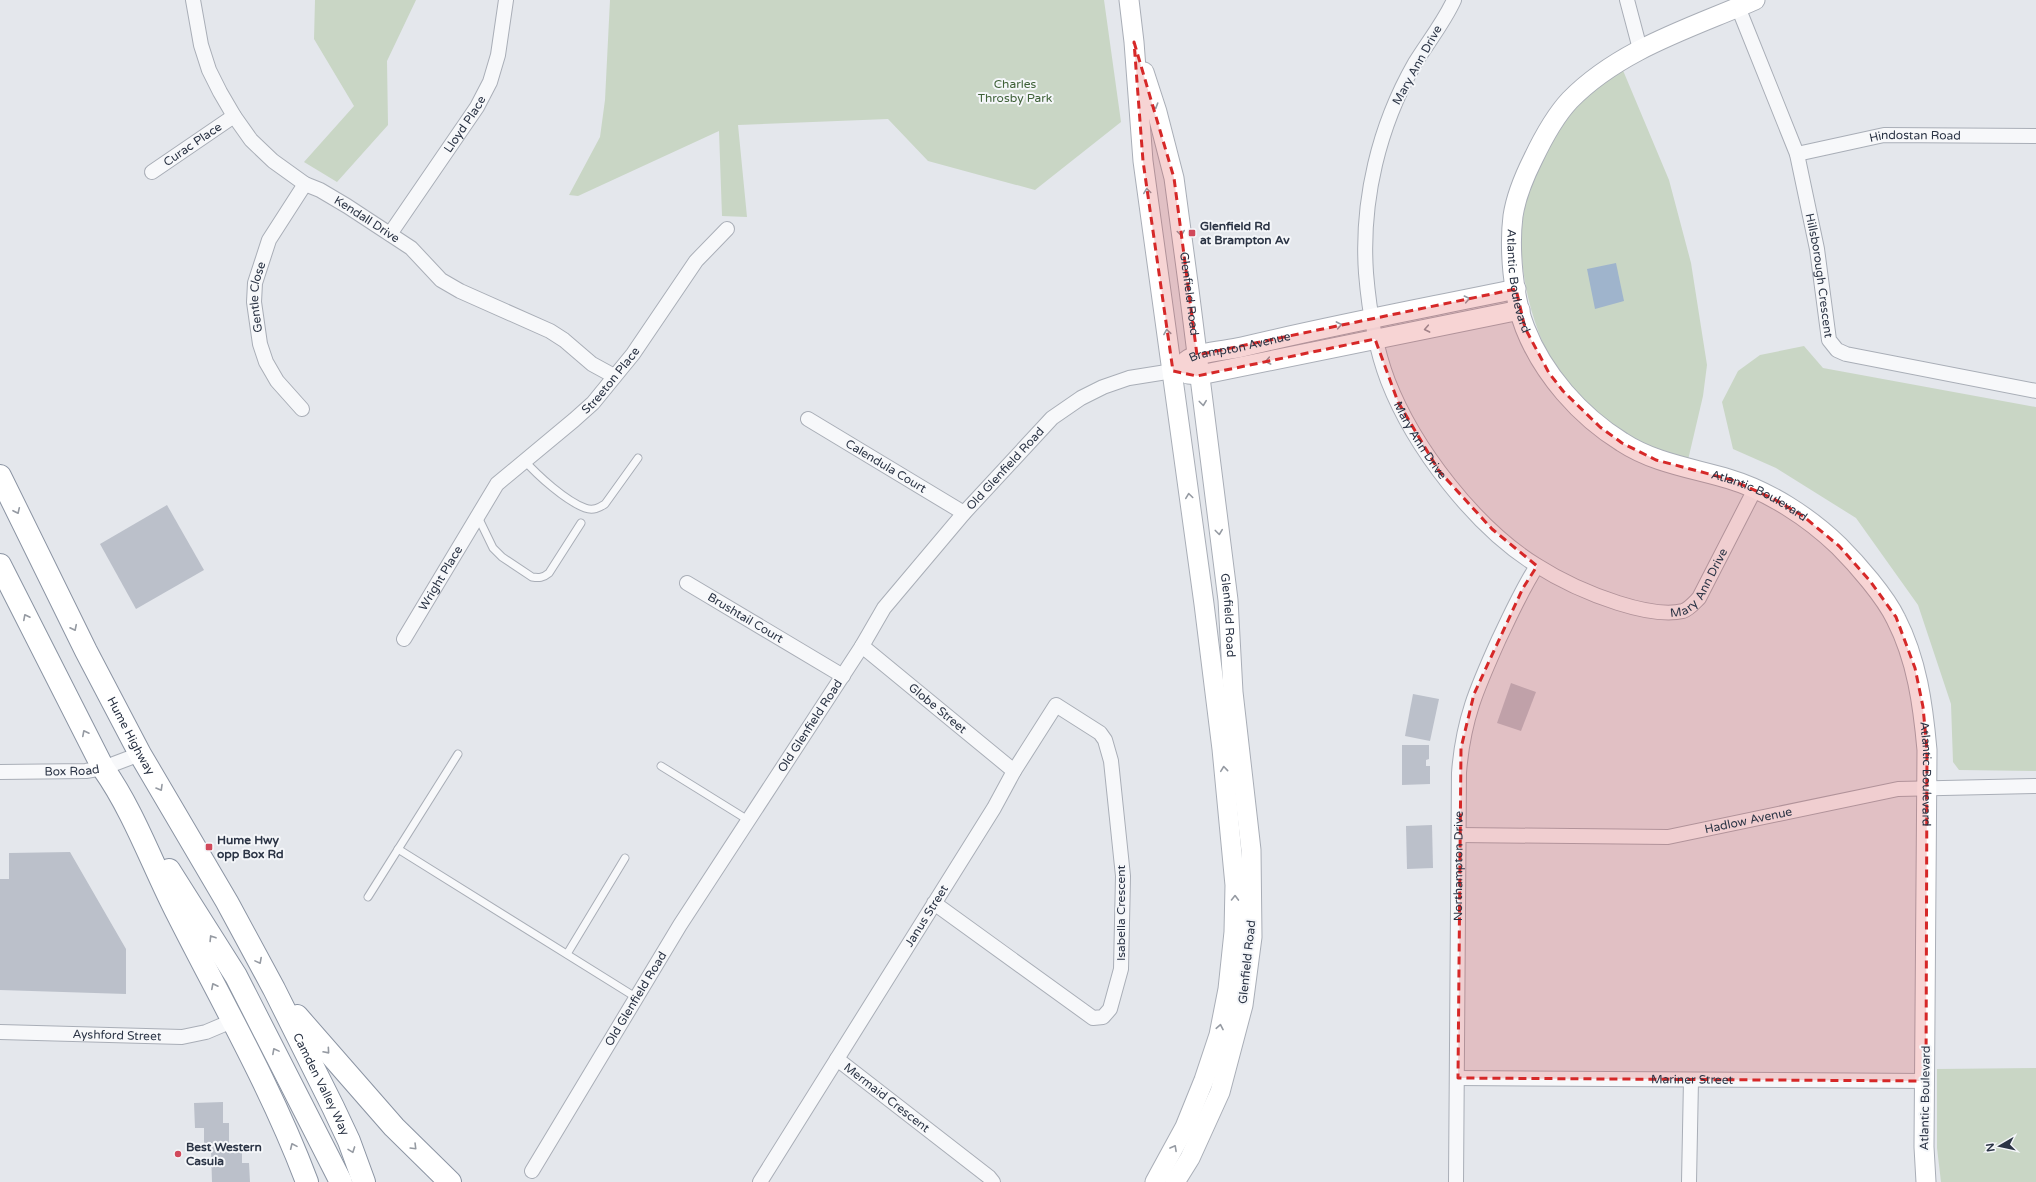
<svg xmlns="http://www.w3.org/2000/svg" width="2036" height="1182" font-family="'Varela Round',sans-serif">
  <rect width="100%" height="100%" fill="#e4e7ec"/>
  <g fill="#c9d6c5">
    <polygon points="315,0 416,0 387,61 388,125 337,182 304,162 354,106 314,39"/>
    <polygon points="610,0 1104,0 1121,122 1035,190 928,161 888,119 738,125 747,217 722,216 719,131 578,196 569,195 600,137 605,100"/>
    <path d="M1622,68L1669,180L1691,263L1707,365L1703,396L1688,460C1665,452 1645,445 1624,433C1618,430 1610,428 1605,423C1588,410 1562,381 1552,362C1527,315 1513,249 1527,197C1532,177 1546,145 1557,127C1570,108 1603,83 1622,68Z"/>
    <polygon points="1804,346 1823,368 2036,407 2036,771 1959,770 1953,762 1951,704 1918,605 1856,518 1776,468 1733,449 1722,402 1738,371 1760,355"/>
    <polygon points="2036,1068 2036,1182 1941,1182 1937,1148 1937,1069"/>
  </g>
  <polygon fill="#9fb4cc" points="1616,263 1624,301 1595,309 1587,269"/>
  <g fill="#bbc0ca">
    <polygon points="167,505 204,570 136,609 100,544"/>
    <polygon points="1511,683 1536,692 1521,731 1497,723"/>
    <polygon points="1413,694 1439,699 1430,741 1405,736"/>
    <polygon points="1402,745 1429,745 1429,759 1426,760 1426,766 1430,766 1430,784 1402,785"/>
    <polygon points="1432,825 1433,868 1407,869 1406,826"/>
    <polygon points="70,852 126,949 126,994 0,990 0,879 9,879 9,853"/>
    <polygon points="223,1102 223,1123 229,1123 229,1145 242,1145 242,1163 249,1163 250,1182 212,1182 211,1150 204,1151 204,1128 195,1128 194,1103"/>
  </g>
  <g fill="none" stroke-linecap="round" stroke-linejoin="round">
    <defs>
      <g id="lane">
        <path d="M524,460C538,476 566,501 585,508C593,511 599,508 605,504L638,458"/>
        <path d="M478,517L493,548L502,557L532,577C539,578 543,578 549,573L581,523"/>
        <polyline points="661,766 748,820"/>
        <polyline points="398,849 637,998"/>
        <polyline points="368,897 458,754"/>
        <polyline points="567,954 625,858"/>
      </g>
      <g id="street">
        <path id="s1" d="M193,0L201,45L209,70L220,92L234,116L251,140L273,161L305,184L320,190L347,206L411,248L441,280L460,291L550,331L564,340L592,364L614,376"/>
        <path id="s2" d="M1454,0C1444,22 1428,42 1415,63C1379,126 1361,200 1366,273C1369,309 1375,347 1388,381C1414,448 1475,527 1536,565C1561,581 1590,594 1618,603C1637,609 1663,616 1683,611C1689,609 1694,603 1699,598L1755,489"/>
        <polyline points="1627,0 1640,49"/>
        <path id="s3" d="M1738,7L1797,154L1817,249L1829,340L1837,350L1846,354L2036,391"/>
        <path id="s4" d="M1797,154L1884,135L2036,136"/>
        <path id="s5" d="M152,172L234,116"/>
        <path id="s6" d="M390,234L477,107L490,82L498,55L506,0"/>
        <path id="s7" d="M302,409L277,381L266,362L260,344L254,302L255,283L269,240L305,184"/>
        <path id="s8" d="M808,419L964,513"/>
        <path id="s9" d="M687,583L843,676"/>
        <path id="s10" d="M404,639L497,484L574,420L593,403L633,354L696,261L727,229"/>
        <path id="s11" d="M862,646L1014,771"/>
        <path id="s12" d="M0,772L86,771L103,768L140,754"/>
        <path id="s13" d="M1459,835L1668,837L1898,789L2036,786"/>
        <path id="s14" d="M0,1032L182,1037L206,1032L232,1021"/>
        <path id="s15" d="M837,1059L989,1177L993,1182"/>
        <path id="s16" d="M1458,1078L1926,1081"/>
        <path id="s17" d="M532,1171L680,925L862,646L884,608L964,513L1052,418L1081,398L1103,387L1129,378L1173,371"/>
        <path id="s18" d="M760,1182L994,808L1014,771L1056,705L1100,733L1105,740L1111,761L1123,876L1121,969L1110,1009L1103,1017L1093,1018L934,903"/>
        <path id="s19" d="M1456,1182L1459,773C1463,719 1477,688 1499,639C1511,614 1522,589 1537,566"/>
        <polyline points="1689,1182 1691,1080"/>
      </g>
      <g id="secondary">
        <polyline points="1129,0 1134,42 1143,161 1204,604 1222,749 1235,885 1234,932 1228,989 1219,1035 1204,1080 1185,1127 1155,1182"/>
        <path id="s20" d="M1755,0C1691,28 1620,49 1570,100C1554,117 1543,138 1533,159C1524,177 1516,196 1513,216C1509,248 1513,298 1525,328C1543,374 1580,416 1622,442C1654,463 1692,468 1729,479C1769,491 1809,517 1839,546C1857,564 1885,596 1896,619C1917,660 1923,705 1927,750L1924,1147L1926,1182"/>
        <path id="s21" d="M1144,72L1157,112L1174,178L1189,290L1228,600L1233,692L1251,850L1252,937L1243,1005L1220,1092L1190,1158L1175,1182"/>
        <path id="s22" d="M1186,361C1198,351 1226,351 1242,347C1333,325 1425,308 1516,289"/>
        <polyline points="1188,374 1200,375 1520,310"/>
      </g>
      <g id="highway">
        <path id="s23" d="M0,476L86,651L140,754L227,902L274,989L333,1107L349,1141L364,1182"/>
        <path d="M0,565L103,768C134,812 152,864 177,913C222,1002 272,1089 307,1182"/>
        <polyline points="169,870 236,976 341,1182"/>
        <polyline points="297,1016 394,1127 450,1182"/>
      </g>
    </defs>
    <use href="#lane" stroke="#a9aeb7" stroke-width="9"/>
    <use href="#street" stroke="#a9aeb7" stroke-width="16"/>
    <use href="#secondary" stroke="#a9aeb7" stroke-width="21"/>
    <use href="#highway" stroke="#8b94a3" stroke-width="24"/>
    <use href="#lane" stroke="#f7f8fa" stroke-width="7"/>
    <use href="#street" stroke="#f7f8fa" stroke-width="14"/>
    <use href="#secondary" stroke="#fff" stroke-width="19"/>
    <use href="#highway" stroke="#fff" stroke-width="22"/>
  </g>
  <defs><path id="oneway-chevron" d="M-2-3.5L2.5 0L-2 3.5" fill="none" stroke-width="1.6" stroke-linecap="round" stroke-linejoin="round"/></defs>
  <g stroke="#959aa2">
    <use href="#oneway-chevron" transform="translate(1155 106) rotate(73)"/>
    <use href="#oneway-chevron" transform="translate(1147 191) rotate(-98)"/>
    <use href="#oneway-chevron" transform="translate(1181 233) rotate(82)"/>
    <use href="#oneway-chevron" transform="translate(1467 299) rotate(-12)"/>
    <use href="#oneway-chevron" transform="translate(1339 325) rotate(-11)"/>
    <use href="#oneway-chevron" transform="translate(1427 329) rotate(169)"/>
    <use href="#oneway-chevron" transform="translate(1167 332) rotate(-99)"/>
    <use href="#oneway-chevron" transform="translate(1268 361) rotate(169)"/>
    <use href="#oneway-chevron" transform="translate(1203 403) rotate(83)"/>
    <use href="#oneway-chevron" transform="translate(1189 496) rotate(-98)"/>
    <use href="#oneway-chevron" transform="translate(17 511) rotate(65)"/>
    <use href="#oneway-chevron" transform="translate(1219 532) rotate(83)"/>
    <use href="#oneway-chevron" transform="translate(26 617) rotate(-117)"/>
    <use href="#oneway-chevron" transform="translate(74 628) rotate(64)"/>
    <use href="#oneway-chevron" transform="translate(85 733) rotate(-117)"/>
    <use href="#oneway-chevron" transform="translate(1224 769) rotate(-96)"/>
    <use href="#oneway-chevron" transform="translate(160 788) rotate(60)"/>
    <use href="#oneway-chevron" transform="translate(1235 898) rotate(-89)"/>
    <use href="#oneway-chevron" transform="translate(212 938) rotate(-122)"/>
    <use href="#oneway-chevron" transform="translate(259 961) rotate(62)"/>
    <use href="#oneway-chevron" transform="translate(214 986) rotate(-117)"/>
    <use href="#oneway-chevron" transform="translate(1220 1027) rotate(-79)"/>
    <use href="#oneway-chevron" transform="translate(275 1051) rotate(-118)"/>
    <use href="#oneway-chevron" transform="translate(327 1051) rotate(49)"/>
    <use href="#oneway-chevron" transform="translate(293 1146) rotate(-114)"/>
    <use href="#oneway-chevron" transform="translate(414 1147) rotate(45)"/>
    <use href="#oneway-chevron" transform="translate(1174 1148) rotate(-61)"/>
    <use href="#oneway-chevron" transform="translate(352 1150) rotate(70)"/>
  </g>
  <path fill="#d62828" fill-opacity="0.2" stroke="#d62828" stroke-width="3" stroke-dasharray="8 5" stroke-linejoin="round" d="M1134,42L1174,178L1197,355L1516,289L1525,328L1549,373L1563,391L1600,427L1622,443L1656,460L1732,480L1774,499L1803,516L1839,546L1870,581L1896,617L1915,668L1923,707L1927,750L1926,1081L1458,1078L1461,748L1474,694L1523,588L1537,566L1492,529L1439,471L1398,402L1375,339L1197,376L1173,371L1143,161Z"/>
  <g fill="#d1495b" stroke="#f4f6f9" stroke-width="1.5">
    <rect x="1188" y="229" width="8" height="8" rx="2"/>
    <rect x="205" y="843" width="8" height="8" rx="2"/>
    <circle cx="178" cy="1154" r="4"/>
  </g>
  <g text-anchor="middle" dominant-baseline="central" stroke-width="4" stroke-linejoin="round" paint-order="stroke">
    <g font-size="12" fill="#2b3445" stroke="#f4f6f9">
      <text transform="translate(1417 65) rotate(-61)">Mary Ann Drive</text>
      <text stroke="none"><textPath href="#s6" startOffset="133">Lloyd Place</textPath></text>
      <text stroke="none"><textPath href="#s4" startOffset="120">Hindostan Road</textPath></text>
      <text stroke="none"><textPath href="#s5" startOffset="49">Curac Place</textPath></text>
      <text stroke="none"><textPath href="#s1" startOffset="295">Kendall Drive</textPath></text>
      <text stroke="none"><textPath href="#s3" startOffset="282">Hillsborough Crescent</textPath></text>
      <text stroke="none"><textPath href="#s20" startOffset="408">Atlantic Boulevard</textPath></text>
      <text stroke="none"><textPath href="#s21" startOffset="227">Glenfield Road</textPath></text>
      <text stroke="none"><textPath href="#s7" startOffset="126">Gentle Close</textPath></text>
      <text stroke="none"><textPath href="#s22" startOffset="56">Brampton Avenue</textPath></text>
      <text stroke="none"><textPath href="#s10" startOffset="335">Streeton Place</textPath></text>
      <text stroke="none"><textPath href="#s2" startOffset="471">Mary Ann Drive</textPath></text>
      <text stroke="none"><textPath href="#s8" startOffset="91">Calendula Court</textPath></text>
      <text stroke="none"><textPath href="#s17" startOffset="849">Old Glenfield Road</textPath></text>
      <text stroke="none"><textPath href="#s20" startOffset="756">Atlantic Boulevard</textPath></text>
      <text stroke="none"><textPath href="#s10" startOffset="71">Wright Place</textPath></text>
      <text stroke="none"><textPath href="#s2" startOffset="831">Mary Ann Drive</textPath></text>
      <text stroke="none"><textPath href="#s21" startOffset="551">Glenfield Road</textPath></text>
      <text stroke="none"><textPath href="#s9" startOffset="68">Brushtail Court</textPath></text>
      <text stroke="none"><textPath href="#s11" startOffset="98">Globe Street</textPath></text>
      <text stroke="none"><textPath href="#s17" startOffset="525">Old Glenfield Road</textPath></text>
      <text stroke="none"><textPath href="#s23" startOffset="291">Hume Highway</textPath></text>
      <text stroke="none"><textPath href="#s12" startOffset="72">Box Road</textPath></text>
      <text stroke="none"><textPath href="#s20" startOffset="1104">Atlantic Boulevard</textPath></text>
      <text stroke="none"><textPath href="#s13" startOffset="291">Hadlow Avenue</textPath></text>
      <text stroke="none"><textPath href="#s19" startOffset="316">Northampton Drive</textPath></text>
      <text transform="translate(1121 913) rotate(-90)">Isabella Crescent</text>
      <text stroke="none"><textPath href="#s18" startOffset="314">Janus Street</textPath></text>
      <text transform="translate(1247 962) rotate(-84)">Glenfield Road</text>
      <text stroke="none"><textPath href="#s17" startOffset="201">Old Glenfield Road</textPath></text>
      <text stroke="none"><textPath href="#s14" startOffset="117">Ayshford Street</textPath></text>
      <text stroke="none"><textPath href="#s16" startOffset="234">Mariner Street</textPath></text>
      <text stroke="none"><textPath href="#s23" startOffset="688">Camden Valley Way</textPath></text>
      <text stroke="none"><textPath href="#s15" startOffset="63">Mermaid Crescent</textPath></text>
      <text transform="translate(1925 1098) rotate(-89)">Atlantic Boulevard</text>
    </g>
    <g font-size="12" fill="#3f6138" stroke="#f4f6f9">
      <text x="1015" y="84">Charles<tspan x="1015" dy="14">Throsby Park</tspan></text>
    </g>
    <g font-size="12" font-weight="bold" fill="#2b3445" stroke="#f4f6f9" text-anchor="start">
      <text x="1200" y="226">Glenfield Rd<tspan x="1200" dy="14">at Brampton Av</tspan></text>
      <text x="217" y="840">Hume Hwy<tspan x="217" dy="14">opp Box Rd</tspan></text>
      <text x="186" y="1147">Best Western<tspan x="186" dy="14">Casula</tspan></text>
    </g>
  </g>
  <g transform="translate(2000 1146) rotate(261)" stroke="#f4f6f9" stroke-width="3" paint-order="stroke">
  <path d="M0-3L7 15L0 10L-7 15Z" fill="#2b3445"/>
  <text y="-6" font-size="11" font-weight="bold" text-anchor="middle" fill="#2b3445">N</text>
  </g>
</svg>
